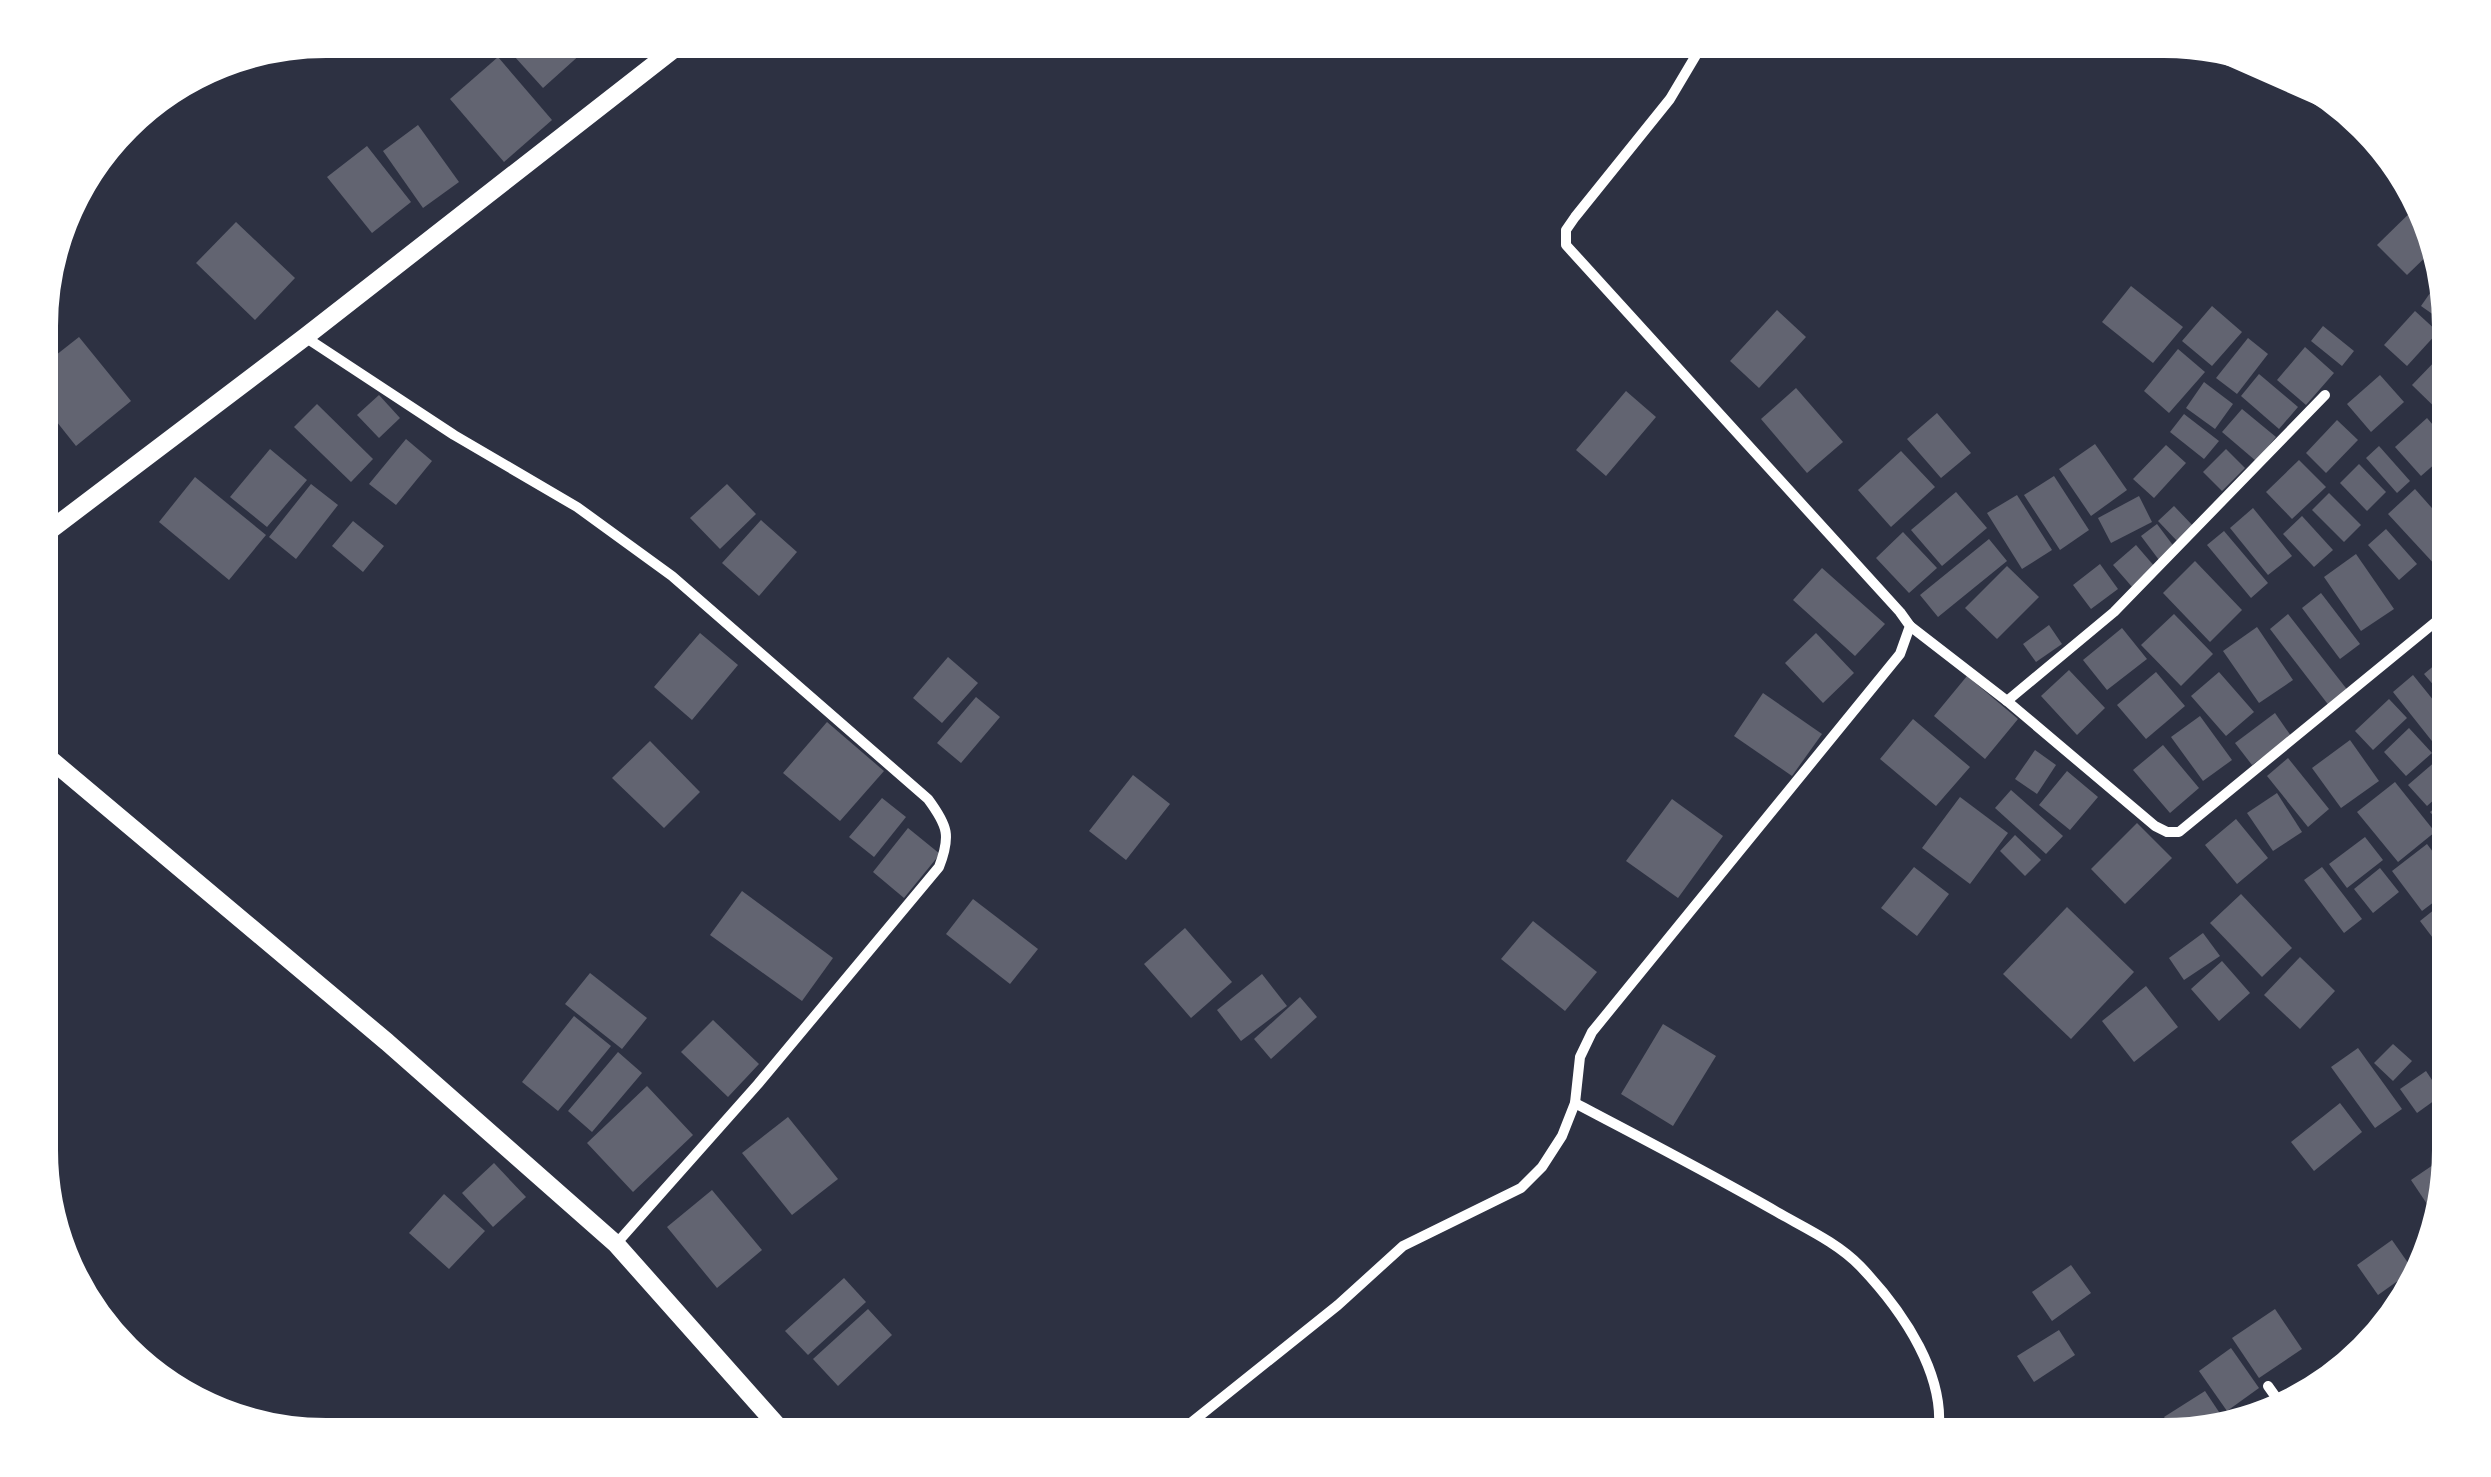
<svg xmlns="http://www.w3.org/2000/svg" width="2491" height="1477" font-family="Cabin,sans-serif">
  <rect width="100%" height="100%" fill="#2d3142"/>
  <g fill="#626471">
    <polygon points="538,35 602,35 543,88 514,56"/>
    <polygon points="498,57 552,120 504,162 450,99"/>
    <polygon points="418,125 459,182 423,208 383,151"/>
    <polygon points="367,146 411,202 372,233 327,177"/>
    <polygon points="2423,200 2437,246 2407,275 2377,245"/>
    <polygon points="236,222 295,278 255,320 196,263"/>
    <polygon points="2437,283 2451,293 2455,307 2455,314 2448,325 2421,306"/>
    <polygon points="2131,286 2183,327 2153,363 2102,322"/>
    <polygon points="2212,306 2242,332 2212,366 2182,341"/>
    <polygon points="1777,310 1806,337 1759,388 1730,361"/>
    <polygon points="2415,311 2438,332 2407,366 2384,345"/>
    <polygon points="2323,326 2354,351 2342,366 2311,341"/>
    <polygon points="79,337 131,401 76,446 37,397 37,370"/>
    <polygon points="2248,338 2268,354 2237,394 2216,378"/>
    <polygon points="2305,347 2334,373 2306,405 2277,380"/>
    <polygon points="2178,349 2205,372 2169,413 2144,391"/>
    <polygon points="2441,355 2455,369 2455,416 2450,422 2412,385"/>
    <polygon points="2259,374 2298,407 2279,429 2241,396"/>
    <polygon points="2380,375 2404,402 2371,432 2347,404"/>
    <polygon points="2204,382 2233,404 2215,429 2186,408"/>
    <polygon points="1796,388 1843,442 1807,473 1761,419"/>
    <polygon points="1626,391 1656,417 1606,476 1576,450"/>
    <polygon points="379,395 400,418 379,438 357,415"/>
    <polygon points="317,404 373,459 351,482 294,427"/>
    <polygon points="2242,409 2276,437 2256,461 2222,432"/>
    <polygon points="1937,413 1971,453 1941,478 1907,439"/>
    <polygon points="2184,414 2219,441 2204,459 2170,432"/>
    <polygon points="2427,418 2453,448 2421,476 2395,447"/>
    <polygon points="2337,420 2358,440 2326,473 2306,453"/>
    <polygon points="406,439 432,461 396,505 369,484"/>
    <polygon points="2095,444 2127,490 2091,516 2059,469"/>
    <polygon points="2166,445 2186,463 2154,498 2133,479"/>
    <polygon points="2379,446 2410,481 2397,493 2366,458"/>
    <polygon points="270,449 307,480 267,527 230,497"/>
    <polygon points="2226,449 2245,468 2222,491 2203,472"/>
    <polygon points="1901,451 1935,487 1891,527 1858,490"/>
    <polygon points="2299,460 2326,487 2292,519 2266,492"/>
    <polygon points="2359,464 2386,492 2367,511 2340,483"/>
    <polygon points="2054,476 2089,530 2060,550 2024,495"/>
    <polygon points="195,477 266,535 229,580 159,522"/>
    <polygon points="311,484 338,505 296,559 269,537"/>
    <polygon points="727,484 756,514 720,549 690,518"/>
    <polygon points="2415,489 2455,534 2455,550 2437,567 2388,514"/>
    <polygon points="2455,489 2455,519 2441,503"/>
    <polygon points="1956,492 1987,528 1942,566 1911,530"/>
    <polygon points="2329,493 2361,525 2344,542 2312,510"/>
    <polygon points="2017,495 2052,550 2022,569 1987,513"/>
    <polygon points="2139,496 2152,522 2111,543 2098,518"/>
    <polygon points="2174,506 2195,528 2179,543 2158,521"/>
    <polygon points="2253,508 2292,556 2268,575 2230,528"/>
    <polygon points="2302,516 2333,550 2314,567 2283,534"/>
    <polygon points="761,520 797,552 759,596 722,563"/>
    <polygon points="353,521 384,546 363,572 332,546"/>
    <polygon points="2157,524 2175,548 2159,560 2141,536"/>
    <polygon points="2386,529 2417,564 2399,580 2368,545"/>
    <polygon points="2224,531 2268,583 2251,598 2207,545"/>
    <polygon points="1903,532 1937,568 1909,593 1876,558"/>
    <polygon points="1989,539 2007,561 1938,617 1920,595"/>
    <polygon points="2136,545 2155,567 2133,588 2113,565"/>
    <polygon points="2356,554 2394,609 2361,631 2324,577"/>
    <polygon points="2195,561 2242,610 2210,642 2163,593"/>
    <polygon points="2100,564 2118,589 2091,609 2073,585"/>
    <polygon points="2007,566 2039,597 1997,639 1965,608"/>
    <polygon points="1822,568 1885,624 1855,656 1793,600"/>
    <polygon points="2321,593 2360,644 2340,659 2302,608"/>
    <polygon points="2174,614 2213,654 2181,686 2141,645"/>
    <polygon points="2288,614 2349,692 2330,707 2270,629"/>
    <polygon points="2049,625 2062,644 2036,662 2023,644"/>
    <polygon points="2257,627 2293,680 2259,703 2223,651"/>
    <polygon points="2122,628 2147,659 2107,690 2083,660"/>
    <polygon points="700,633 738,665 692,720 654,687"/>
    <polygon points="1816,633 1854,673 1823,703 1785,663"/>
    <polygon points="2455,648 2455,684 2442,695 2424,674"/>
    <polygon points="948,657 978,683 942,723 913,698"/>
    <polygon points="2069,670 2105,708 2077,735 2041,696"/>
    <polygon points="2156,672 2185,706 2146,739 2117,705"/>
    <polygon points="2219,672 2254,712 2226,736 2191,696"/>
    <polygon points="2413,675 2455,727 2455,745 2443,755 2393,692"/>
    <polygon points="1967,676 2018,719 1985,759 1934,716"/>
    <polygon points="1763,693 1822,734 1792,776 1734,736"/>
    <polygon points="976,697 1000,717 961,763 937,743"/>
    <polygon points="2389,699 2407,718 2373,750 2355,731"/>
    <polygon points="2275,713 2291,736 2252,765 2235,743"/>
    <polygon points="2200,716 2232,760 2203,781 2171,737"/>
    <polygon points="1913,719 1970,767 1936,806 1880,759"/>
    <polygon points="827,722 884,771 840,821 783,773"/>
    <polygon points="2409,728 2432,753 2406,776 2384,752"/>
    <polygon points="2350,740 2379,781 2341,808 2312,768"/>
    <polygon points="650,741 700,792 664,828 612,778"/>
    <polygon points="2163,745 2199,788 2170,813 2133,770"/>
    <polygon points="2035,750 2056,765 2037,794 2015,779"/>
    <polygon points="2288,758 2329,809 2308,827 2267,776"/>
    <polygon points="2437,760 2455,781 2427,806 2408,785"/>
    <polygon points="2067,771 2098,797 2070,830 2039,805"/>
    <polygon points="1133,775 1170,804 1126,860 1089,831"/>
    <polygon points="2395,782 2435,832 2398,862 2357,812"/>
    <polygon points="2011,790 2063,836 2046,854 1995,808"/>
    <polygon points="2455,791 2455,842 2430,812"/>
    <polygon points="2277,793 2302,832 2273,851 2247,813"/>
    <polygon points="1960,797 2008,833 1970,884 1922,848"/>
    <polygon points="882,798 906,817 874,857 849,837"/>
    <polygon points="1672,799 1723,836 1678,898 1626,861"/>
    <polygon points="2236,819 2268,858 2237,884 2205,845"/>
    <polygon points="2137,823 2172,858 2125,904 2091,869"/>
    <polygon points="908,828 940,854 904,898 873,872"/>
    <polygon points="2015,835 2041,860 2025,876 2000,851"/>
    <polygon points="2365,837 2383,860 2347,888 2329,864"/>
    <polygon points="2427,844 2455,881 2455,886 2422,911 2392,871"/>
    <polygon points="1914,867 1949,894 1917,936 1881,908"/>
    <polygon points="2322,867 2362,919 2344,933 2304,880"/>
    <polygon points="2380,868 2399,892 2373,913 2354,889"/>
    <polygon points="742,891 833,958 802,1001 710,935"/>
    <polygon points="2455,893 2455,946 2445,954 2420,921"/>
    <polygon points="2241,894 2292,948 2262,977 2210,923"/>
    <polygon points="973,899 1038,949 1010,984 946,934"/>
    <polygon points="2067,907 2134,972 2071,1039 2003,974"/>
    <polygon points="1533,921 1597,972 1565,1011 1501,959"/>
    <polygon points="1185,928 1232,982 1191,1018 1144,964"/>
    <polygon points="2203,933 2220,956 2184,980 2169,958"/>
    <polygon points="2300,957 2335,991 2300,1029 2264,995"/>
    <polygon points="2222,961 2250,993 2219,1021 2191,989"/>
    <polygon points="590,973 647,1018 622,1049 565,1004"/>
    <polygon points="1262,974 1287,1006 1241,1041 1217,1010"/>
    <polygon points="2146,986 2178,1027 2134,1062 2102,1021"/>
    <polygon points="1300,997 1317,1017 1271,1059 1254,1039"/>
    <polygon points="574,1016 611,1046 558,1111 522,1082"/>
    <polygon points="713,1020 759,1064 728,1097 681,1052"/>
    <polygon points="1663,1024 1716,1056 1673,1126 1621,1094"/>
    <polygon points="2393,1044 2412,1061 2393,1081 2374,1063"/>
    <polygon points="2358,1048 2402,1109 2375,1128 2331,1067"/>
    <polygon points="618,1052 642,1073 592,1132 568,1111"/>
    <polygon points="2426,1071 2442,1095 2417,1113 2400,1089"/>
    <polygon points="647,1086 693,1135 633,1192 587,1143"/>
    <polygon points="2340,1103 2362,1132 2314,1171 2291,1142"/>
    <polygon points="788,1117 838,1179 792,1215 742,1153"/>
    <polygon points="2452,1152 2455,1169 2439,1222 2411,1180"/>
    <polygon points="494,1163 526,1197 493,1227 462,1193"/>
    <polygon points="712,1190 762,1250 717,1288 667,1227"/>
    <polygon points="444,1194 485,1231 449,1269 409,1233"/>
    <polygon points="2392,1240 2413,1270 2378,1295 2357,1265"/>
    <polygon points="2071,1265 2091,1293 2052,1321 2032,1292"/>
    <polygon points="844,1278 866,1302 808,1355 785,1331"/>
    <polygon points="868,1309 892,1335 838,1386 813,1359"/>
    <polygon points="2275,1309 2302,1349 2259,1378 2232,1338"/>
    <polygon points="2059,1330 2075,1355 2034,1382 2017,1356"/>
    <polygon points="2231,1348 2259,1388 2227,1411 2199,1371"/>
    <polygon points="2205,1391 2221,1415 2179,1441 2164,1417"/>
  </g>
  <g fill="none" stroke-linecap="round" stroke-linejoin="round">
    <g stroke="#fff" stroke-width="10">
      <path d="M305,337L454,435L577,507L672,576L928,799C948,826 951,836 939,867L758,1084L616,1244"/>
      <polyline points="1910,626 2007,701 2155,826 2167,832 2179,832 2455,606"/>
      <polyline points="2007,701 2114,612 2325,395"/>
      <polyline points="2438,1050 2455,1035"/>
      <path d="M1575,1103C1643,1139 1711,1174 1777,1212C1805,1228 1838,1243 1860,1266C1902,1310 1950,1378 1937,1441"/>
      <polyline points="2268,1386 2285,1410"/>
      <polyline points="1167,1442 1338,1305 1403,1246 1521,1188 1542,1167 1562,1136 1575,1103 1580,1057 1592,1032 1900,654 1910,626 1900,612 1566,245 1566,230 1575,217 1670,99 1708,35"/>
    </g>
    <g stroke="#fff" stroke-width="18">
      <polyline points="2205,46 2343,107"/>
      <polyline points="37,540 305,337 692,35"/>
      <polyline points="37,748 387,1042 616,1244 792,1442"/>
    </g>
  </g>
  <path d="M0 0H2491V1477H0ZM326 52H2164A274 274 0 0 1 2438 326V1150A274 274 0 0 1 2164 1424H326A274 274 0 0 1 52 1150V326A274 274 0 0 1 326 52Z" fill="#fff" fill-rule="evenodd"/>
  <path fill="none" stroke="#fff" stroke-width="12" d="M326 52H2164A274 274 0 0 1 2438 326V1150A274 274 0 0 1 2164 1424H326A274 274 0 0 1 52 1150V326A274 274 0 0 1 326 52Z"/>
</svg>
